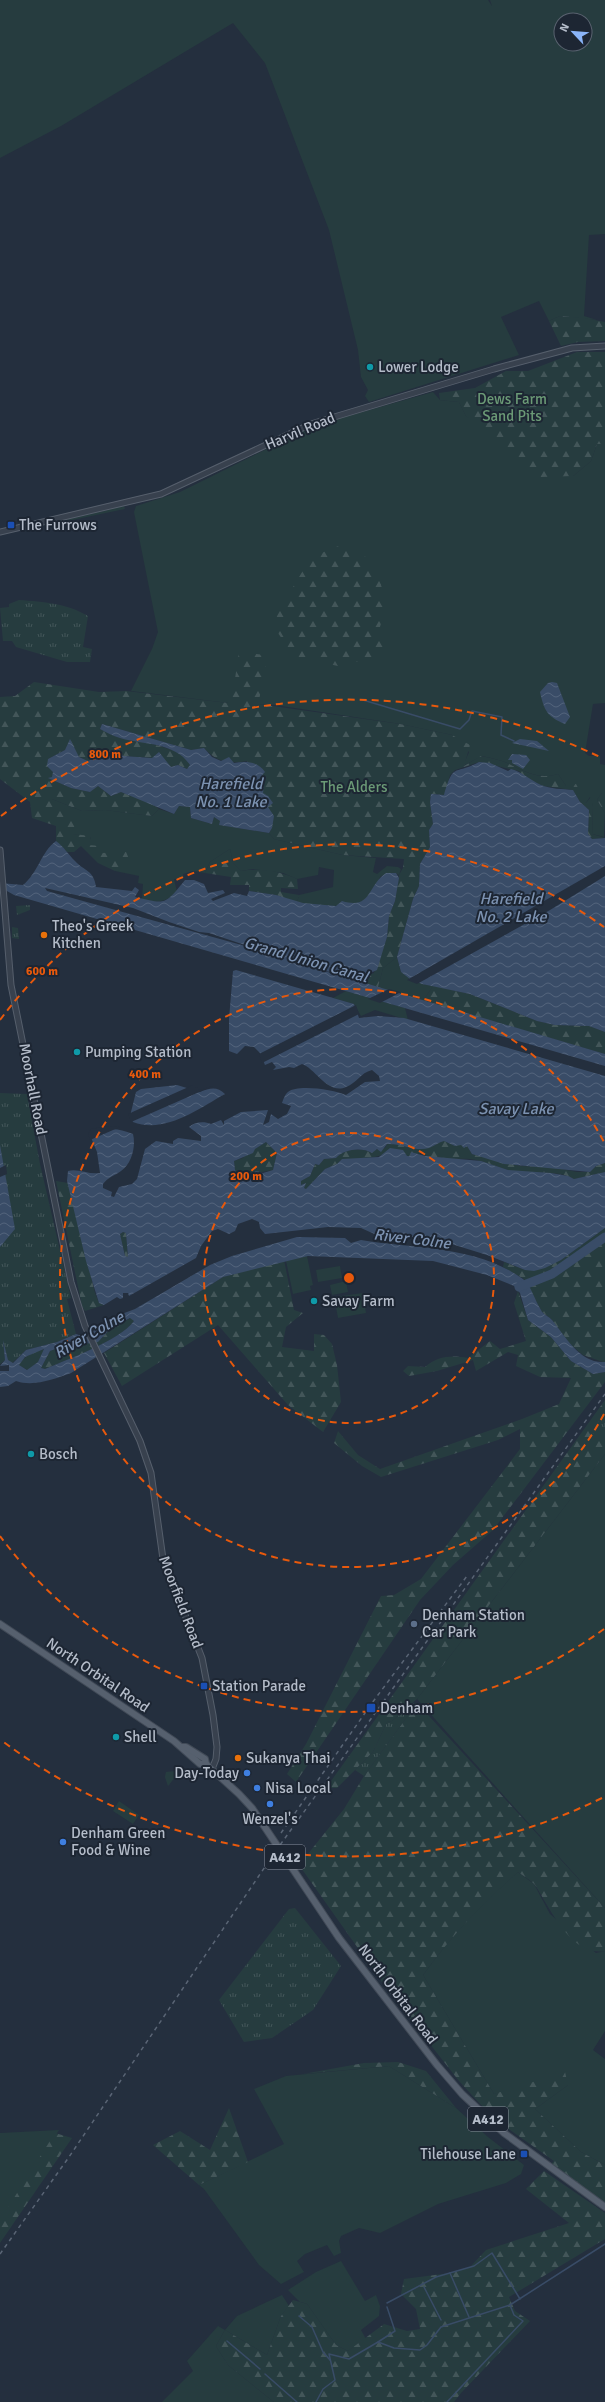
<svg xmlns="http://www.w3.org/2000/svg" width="605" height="2402" font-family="Signika,sans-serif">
  <defs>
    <pattern id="forest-firs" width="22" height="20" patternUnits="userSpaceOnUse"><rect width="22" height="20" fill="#263c3f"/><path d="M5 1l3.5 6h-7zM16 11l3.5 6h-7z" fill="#435659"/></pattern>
    <pattern id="park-tufts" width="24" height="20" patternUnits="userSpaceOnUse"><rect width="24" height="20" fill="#263c3f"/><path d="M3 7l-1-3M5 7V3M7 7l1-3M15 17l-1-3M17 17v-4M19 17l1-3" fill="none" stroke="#435659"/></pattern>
    <pattern id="water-waves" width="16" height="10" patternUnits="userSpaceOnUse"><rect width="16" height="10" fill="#394c67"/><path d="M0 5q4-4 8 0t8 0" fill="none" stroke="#53647b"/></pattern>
  </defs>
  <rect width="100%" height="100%" fill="#242f3e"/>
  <g fill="#263c3f" fill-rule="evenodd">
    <path d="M0,0H488L492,6L490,0H605V234L589,235L584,316L597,320L560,316L549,321L539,301L501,317L519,355L369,402L365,396L368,390L361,377L358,350L329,230L265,63L233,23L61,126L0,158ZM561,20H585V44H561Z"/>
    <path d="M433,392L440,400L459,402L466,416L566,476H573L591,461L597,444H605V703L593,704L585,753L589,756H600V764L605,765V793H602L597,800L605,813L604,837L592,834L593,807L590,797L586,803L569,786H566L558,774C540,780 525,772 509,764C501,760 490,758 482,756L463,766L469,752L452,735L400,724L275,705L228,703L131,691L152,649L158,632L134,512L136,506L180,492L305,430L327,422Z"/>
    <polygon points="124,506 125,509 120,510 29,529"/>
    <path d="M52,799L82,811L105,810L152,816L159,809L174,814L179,806L190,807L191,818L212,824L214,817L220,821V825L269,833L274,839L343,855L376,858L373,872L377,874L387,866L398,867L401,869L399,875L396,873L381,876C376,883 372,895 365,900C352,909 313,906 297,902L299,895L333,887L334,870L319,867L318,875L297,879L283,873L253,869L241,871L233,863L230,849L210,862L205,873L193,871L183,874L184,878L174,879L177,892C166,902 157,904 142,899L143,884L138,883L139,876L115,871L118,868L102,853L88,845L91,837L73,834L51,805Z"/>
    <polygon points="397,957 401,972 422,984 433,986 423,1001 378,987 383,968"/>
    <polygon points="346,991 405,1008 408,1020 375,1010 361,1016 354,1004 333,998"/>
    <polygon points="307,1256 313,1285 310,1286 311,1290 293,1294 286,1261"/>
    <polygon points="340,1266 342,1278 318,1282 316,1270"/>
    <polygon points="346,1281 348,1292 332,1295 330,1285"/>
    <polygon points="363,1293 366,1313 338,1318 334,1297"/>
    <path d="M45,1349L38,1362L28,1370L18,1365C26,1355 33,1352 45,1349Z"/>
    <polygon points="605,1454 605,1908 417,1699"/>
    <polygon points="119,1801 139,1815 133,1824 113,1811"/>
    <path d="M518,1872L534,1884L550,1914L596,1953L605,1951V2031L593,2050L605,2059V2165L581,2152L535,2109L568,2085L494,2094L423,1975C451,1936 482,1903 518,1872Z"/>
    <polygon points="389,2066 456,2108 488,2137 524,2165 521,2174 506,2183 438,2204 380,2233 359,2228 341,2236 339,2241 341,2253 334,2256 327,2245 305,2254 297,2261 304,2272 281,2284 259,2265 204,2189 199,2185 284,2144 254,2089 286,2076"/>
    <polygon points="59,2130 0,2224 0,2133"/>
    <polygon points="341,2261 365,2301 376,2295 380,2306 379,2316 361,2330 366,2339 348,2351 336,2345 307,2304 300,2302 288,2290 316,2272"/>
    <polygon points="282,2295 289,2306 281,2316 267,2355 225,2330 216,2346 228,2365 274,2402 162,2402 193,2371 187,2361 218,2326 225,2330 237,2316"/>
  </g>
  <g fill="url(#forest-firs)">
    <polygon points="560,316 584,318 605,322 605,341 578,342 561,346 549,321"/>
    <polygon points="577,352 605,352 605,444 597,444 591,461 573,476 541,477 466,416 459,402 440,400 439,393 475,388 506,371 528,371"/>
    <path d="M339,546C373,549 384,579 384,610C384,617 380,625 379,631C386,639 388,646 384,656L338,666L300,658L289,649L278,633L276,608C303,584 297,558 339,546Z"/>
    <path d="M239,652L265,655L266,669L258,704L400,724L452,735L470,745L464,766L481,756C490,758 501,760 509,764C525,772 539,780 558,774L566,786L576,784L586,803L591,797L593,807L592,834L605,838L592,839L588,834L589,810L580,802L573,790L543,786L524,777L519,771L479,762L455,770L450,775L445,795L431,794L430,802L433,824L429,830L430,847L420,864L419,886L413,899L397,957L383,968L378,987L358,982L359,978L374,973L387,937L389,916L395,901L399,875L403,868L404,859L343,855L274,839L269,833L272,828C267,804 259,782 247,761C229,764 216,762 204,748L191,750L102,724L100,729L120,738L143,741L182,753L190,765L187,769L178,765L171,767L152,758L123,756L119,749L88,761L65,750L48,759L53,772V777L49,778L71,788L90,792L98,786L111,796L121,792L151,803L159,809L152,816L105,810L82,811L52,799V805L76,819L73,834L91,836L89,845L100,846L102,853L126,852L129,859L125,866L115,871L98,863L81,846L74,852H67L56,841V826L32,818L30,802L0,779V697L15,696L34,682L99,692L126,691L228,703L232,699Z"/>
    <polygon points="602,793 605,793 605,813 597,800"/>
    <path d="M230,849L233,863L241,871C260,868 279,871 297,879L298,889L281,888V892L299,895L297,902L276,895L249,891V885H230L231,877L205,873L210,862Z"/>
    <polygon points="433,986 470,994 537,1021 555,1025 589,1026 605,1032 605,1054 423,1001"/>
    <path d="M444,1140L448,1143L467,1146L472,1154L520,1166L551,1167L577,1172H590L596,1166L605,1163V1172L574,1179C555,1168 529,1176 508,1170C495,1167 483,1160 470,1159C455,1158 433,1162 421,1153L410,1156L382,1155L367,1159H342L337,1164L325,1169L306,1189L304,1188L305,1183L301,1185V1181L310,1176L315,1164L319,1165L324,1159L336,1158C343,1149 362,1147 372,1153L374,1150L385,1148L387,1144H393L430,1147Z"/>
    <polygon points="266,1142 277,1153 273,1170 240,1176 235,1170 234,1161 243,1158 245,1155"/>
    <polygon points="56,1181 68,1183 95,1293 99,1303 104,1305 85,1311 82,1306"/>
    <polygon points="605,1228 605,1362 603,1362 583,1355 570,1344 551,1319 542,1312 524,1279 503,1267 504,1262 525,1270 561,1260"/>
    <polygon points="123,1232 126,1233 128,1257 125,1256 120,1234"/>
    <polygon points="284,1260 294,1310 303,1313 286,1327 282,1347 314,1351 314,1334 324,1335 332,1344 337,1365 341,1402 323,1432 288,1405 218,1325 122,1386 104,1353 223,1277"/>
    <path d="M518,1291L528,1320L551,1337L571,1361L593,1374L605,1372V1382L493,1530L453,1565L420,1600L296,1782L287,1774L306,1744L381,1596L394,1595L421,1579L520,1449V1429L498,1440L381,1477L362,1466L334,1443L338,1431L358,1455L380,1469L522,1419L559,1404L571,1378L540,1377L516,1366L518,1355L508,1352L476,1371L473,1360L437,1371L409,1376L403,1371L408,1366L425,1367C438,1356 451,1355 468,1358L490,1341L500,1349L526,1341L514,1303Z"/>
    <path d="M131,1318L134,1321C119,1341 68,1359 45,1369L41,1368L50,1351L69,1344L77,1345L101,1339L111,1328Z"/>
    <polygon points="605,1400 605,1454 417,1699 392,1721 387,1722 373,1752 337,1788 326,1788"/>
    <path d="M417,1703L605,1908V1951C571,1957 550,1908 535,1885C531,1880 523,1876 518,1872C482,1904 451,1936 423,1975L494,2094L565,2072L568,2085L535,2109L581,2152L605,2165V2206L549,2166L554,2161L493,2118L459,2081L389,1992L299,1865L344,1809L364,1776Z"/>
    <polygon points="398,2062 426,2071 456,2108 389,2066 303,2074 364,2063"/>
    <polygon points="229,2108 248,2162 199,2185 153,2145 180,2131 210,2150"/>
    <polygon points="55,2133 72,2138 0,2243 0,2220"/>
    <polygon points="544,2171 605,2213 605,2239 509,2297 515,2311 530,2321 461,2393 454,2402 274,2402 228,2365 216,2346 225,2330 267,2355 281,2316 293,2300 307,2304 336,2345 348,2351 384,2324 407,2331 420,2329 416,2309 401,2294 404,2279 450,2273 470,2267 486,2250 569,2223 526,2189"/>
  </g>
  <g fill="url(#park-tufts)">
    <path d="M19,600C44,602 66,603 88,616L83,647L92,649L90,662H67L16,647L12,641H3L0,608L9,607V604Z"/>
    <polygon points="30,905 30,910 17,915 16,906"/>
    <polygon points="12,927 18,928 19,939 12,938"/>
    <polygon points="0,1093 27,1094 40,1164 71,1298 67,1299 76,1334 57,1342 26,1350 12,1363 8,1360 3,1341 5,1360 0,1364"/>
    <polygon points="605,1410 605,1436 592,1433"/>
    <polygon points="414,1703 417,1703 364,1776 355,1770 373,1752 387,1722 392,1721"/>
    <polygon points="176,1771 179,1772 168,1786 165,1777 166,1772"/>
    <polygon points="295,1908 341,1966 313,2010 272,2038 244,2042 219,2000 289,1909"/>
  </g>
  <g fill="url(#water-waves)" fill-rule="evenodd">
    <path d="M552,682L557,683L570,717L565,724C547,717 544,710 540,692L548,683Z"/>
    <path d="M102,724L191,750L204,748L212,757L221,761L229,757L234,763C245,761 258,761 265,772L258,780L264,785L263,793L268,796L273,803L268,807L274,816L272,828L269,833L219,825L220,821L214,817L212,824L191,818L190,807L179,806L174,814L121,792L111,796L98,786L90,792L71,788L48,778L52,777L53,772L47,766L48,759L65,750L70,739L79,757L88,761L119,748L123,756L152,758L159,752L171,767L178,765L187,769L190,765C175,742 144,745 120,738C113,736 106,732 100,729Z"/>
    <polygon points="520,739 537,741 549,751 512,743"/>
    <polygon points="512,754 526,755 530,760 523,769 512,763 512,760 508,760"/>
    <path d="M479,762L490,763L508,771L511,769C522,772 530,780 541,785C550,789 563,789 573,790L580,802L589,810L588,834L592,839L605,838V1032L589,1026L555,1025L537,1021L470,994L422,984L410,979L401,972L397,957L413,899L419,886L420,864L430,847L429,830L433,824L430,802L431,794L444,795C454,761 454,776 479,762Z"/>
    <path d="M56,841C64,847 68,854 75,861C84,871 94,870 96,887L132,891L135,887L139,890L135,897C166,904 164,906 185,880H194L204,884L208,893L223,890L225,893L211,899L213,901L234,893L247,896L249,891L276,895L303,903L336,906L342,901C372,910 367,886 386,873H396L399,878L395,901L389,916L387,937L377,970L359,978L321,970L605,1054V1066L14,895L0,887V883L23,885C38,873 41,852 56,841ZM45,888L133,908L169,922L199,932L209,933L263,951L47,891Z"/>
    <path d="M236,970L354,1004L359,1018L378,1016L404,1018L605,1076V1163L596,1166L590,1172L504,1164L472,1154L467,1146L464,1148L461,1145L455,1146L444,1141C439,1142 434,1146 429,1148C415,1152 401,1143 387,1144L381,1152L377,1149L372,1153C362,1147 344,1149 336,1158L324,1159L319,1165L315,1164L310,1176L301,1181V1185L306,1183L304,1188L306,1189L325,1169L337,1164L342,1159L379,1157L390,1148L403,1150L407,1156H410L411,1152L425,1156L481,1161L508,1170L551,1173L568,1176L574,1179L605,1172V1228L561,1260L545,1268L534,1271L525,1270L487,1255L445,1242L411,1237H381L361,1228L328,1227L265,1234L260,1228L259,1222L252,1219L238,1224L235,1231L229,1234L218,1229L212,1231L201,1246L196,1258L129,1296L128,1293H123V1298L120,1299L117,1297L104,1305L99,1303L86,1261L67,1181L68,1171C78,1168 89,1175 100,1173L97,1152L90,1135C106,1128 116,1127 133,1134C136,1146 132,1164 121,1171C114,1176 108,1177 103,1184V1188L112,1192L111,1196L114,1197L119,1187L132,1184L137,1179L145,1149L156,1141L173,1144V1141L178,1138L201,1141V1136L189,1127C194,1122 204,1121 211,1124L221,1120L224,1125V1121L241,1112L268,1110L263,1125L269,1122L271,1114L278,1119L287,1114L291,1106L282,1103C283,1100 285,1094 288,1092C298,1084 334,1090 346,1095L365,1082L380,1081L379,1076L372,1070C360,1073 357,1083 346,1087C328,1095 316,1069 302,1064L294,1068L289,1067L273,1070L276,1067L272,1062L265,1065L260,1053L254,1047L245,1046L237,1054L229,1051V1019L233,971ZM266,1142L277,1153L273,1170L263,1173L256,1171L250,1175L240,1176L235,1170L234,1161L253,1153L255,1149ZM123,1232L126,1233L128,1257L125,1256L120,1234Z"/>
    <path d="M177,1085L200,1092C210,1088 217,1086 225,1094C198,1109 165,1134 133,1122L130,1116L136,1092L141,1089Z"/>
    <polygon points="0,1145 15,1229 0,1247"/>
    <path d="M297,1237L345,1238L351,1243L361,1240C415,1249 475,1245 523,1279C531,1285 535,1301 541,1310C543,1315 549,1316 552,1320C565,1336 580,1364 605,1362V1372L593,1374L571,1361L551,1337L528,1320L520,1293L514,1286L487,1275L433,1261L308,1256L223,1277L71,1373C54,1379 34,1387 16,1381L8,1386L0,1387V1371H9V1365L0,1366L5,1360L3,1340L8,1360L13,1363L26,1350L57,1342L76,1334L85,1337L111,1318L135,1309L210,1265L232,1256ZM130,1318L134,1321C119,1341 68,1359 45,1369L41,1368L50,1351L69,1344L77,1345L98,1342L111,1328ZM44,1349L38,1362L27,1370L19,1365L25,1357Z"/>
  </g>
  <g fill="#242f3e">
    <polygon points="605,866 605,876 550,910 417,984 407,980"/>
    <polygon points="389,989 401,992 380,1003 368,999"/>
    <polygon points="356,1005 359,1014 262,1063 259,1054"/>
    <polygon points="193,1085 200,1090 213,1086 131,1122 128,1114"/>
    <polygon points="107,1126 120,1127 90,1140 88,1134 91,1129"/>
    <polygon points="6,1165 7,1174 0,1177 0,1168"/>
  </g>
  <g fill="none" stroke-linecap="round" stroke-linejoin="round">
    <g stroke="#394c67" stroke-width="1.5">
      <polyline points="363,700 460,729 469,720 472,711 502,717 501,735 514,741"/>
      <polyline points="450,2273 469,2317"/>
      <polyline points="424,2287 441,2320"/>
      <polyline points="387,2303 436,2277 474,2266 492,2253 520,2299"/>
      <polyline points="299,2316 312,2327 323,2352 330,2360"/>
      <polyline points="227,2341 260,2369"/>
      <polyline points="378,2342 395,2331 387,2307"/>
      <polyline points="265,2374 297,2402"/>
      <polyline points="316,2402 323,2389 335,2380 329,2354 349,2359 378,2342 394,2348 420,2350 427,2345 441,2327 510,2305 605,2244"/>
      <polyline points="447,2402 523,2321 514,2315 510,2305"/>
    </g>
    <polyline stroke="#394c67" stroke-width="9" points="519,1287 552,1274 605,1237"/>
    <defs>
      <g id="minor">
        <polyline points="0,532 161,494 311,424 494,369 572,348 605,346"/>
        <polyline points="0,850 11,985 71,1282 85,1326 140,1441 151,1473 163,1559 202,1658 213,1715 217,1747 216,1759 212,1769"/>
      </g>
      <g id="major">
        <polyline points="0,1624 174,1741 200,1764 206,1764"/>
        <polyline points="182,1747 186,1747 205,1759 206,1764 239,1794 252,1808 339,1938 437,2065 462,2094 504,2133 605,2207"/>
      </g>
    </defs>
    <use href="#minor" stroke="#565f6c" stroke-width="7"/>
    <use href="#major" stroke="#414a57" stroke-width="8"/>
    <use href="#minor" stroke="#38414e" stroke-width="5"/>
    <use href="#major" stroke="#56606e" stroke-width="6"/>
    <g stroke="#5a6575" stroke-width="1.5" stroke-dasharray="4 4" stroke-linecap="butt">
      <polyline points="281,1833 372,1703 467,1576"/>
      <polyline points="0,2254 69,2157 275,1852 605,1394"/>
    </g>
  </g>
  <g fill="none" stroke="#e8590c" stroke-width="2" stroke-dasharray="7 5">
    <circle cx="349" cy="1278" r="145"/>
    <path d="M604 1414A289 289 0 1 1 604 1142"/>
    <path d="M604 1629A434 434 0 0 1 0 1536M0 1020A434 434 0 0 1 604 927"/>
    <path d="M602 1798A578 578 0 0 1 1 1740M1 816A578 578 0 0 1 602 758"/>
  </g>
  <g fill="#0f9aa8" stroke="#1d2633" stroke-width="1.5">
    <circle cx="370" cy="367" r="4"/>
    <circle cx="77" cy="1052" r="4"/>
    <circle cx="314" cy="1301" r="4"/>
    <circle cx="31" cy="1454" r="4"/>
    <circle cx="116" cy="1737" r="4"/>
  </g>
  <g fill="#1a4fb4" stroke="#1d2633" stroke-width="1.5">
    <rect x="7" y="521" width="8" height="8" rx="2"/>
    <rect x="200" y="1682" width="8" height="8" rx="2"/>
    <rect x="366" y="1703" width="10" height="10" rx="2"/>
    <rect x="520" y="2150" width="8" height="8" rx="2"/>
  </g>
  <g fill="#e8710a" stroke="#1d2633" stroke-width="1.5">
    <circle cx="44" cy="935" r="4"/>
    <circle cx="238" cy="1758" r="4"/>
  </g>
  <circle fill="#5c6f8a" stroke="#1d2633" stroke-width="1.5" cx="414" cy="1624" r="4"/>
  <g fill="#3f7fe0" stroke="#1d2633" stroke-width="1.5">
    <circle cx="247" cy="1773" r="4"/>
    <circle cx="257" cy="1788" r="4"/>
    <circle cx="270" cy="1804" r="4"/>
    <circle cx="63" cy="1842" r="4"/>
  </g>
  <g text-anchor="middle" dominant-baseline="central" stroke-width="4" stroke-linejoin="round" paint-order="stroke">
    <g fill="#1d2633" stroke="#878f9c" stroke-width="1">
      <rect x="265" y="1845" width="40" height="24" rx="3"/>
      <rect x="468" y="2107" width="40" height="24" rx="3"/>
    </g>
    <g font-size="14" font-weight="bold" fill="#b4bcc9">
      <text x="285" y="1857">A412</text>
      <text x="488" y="2119">A412</text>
    </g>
    <g font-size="15" fill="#b4bcc9" stroke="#1d2633" text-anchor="start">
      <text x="378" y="367">Lower Lodge</text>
      <text x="19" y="525">The Furrows</text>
      <text x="52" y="926">Theo's Greek<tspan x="52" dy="17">Kitchen</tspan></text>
      <text x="85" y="1052">Pumping Station</text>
      <text x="322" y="1301">Savay Farm</text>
      <text x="39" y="1454">Bosch</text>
      <text x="422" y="1615">Denham Station<tspan x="422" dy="17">Car Park</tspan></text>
      <text x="212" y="1686">Station Parade</text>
      <text x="380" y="1708">Denham</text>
      <text x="124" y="1737">Shell</text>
      <text x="246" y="1758">Sukanya Thai</text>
      <text x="239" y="1773" text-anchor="end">Day-Today</text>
      <text x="265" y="1788">Nisa Local</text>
      <text x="270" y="1819" text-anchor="middle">Wenzel's</text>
      <text x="71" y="1833">Denham Green<tspan x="71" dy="17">Food &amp; Wine</tspan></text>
      <text x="516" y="2154" text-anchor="end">Tilehouse Lane</text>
    </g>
    <g font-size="15" fill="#6b9a76" stroke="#1d2633">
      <text x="512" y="399">Dews Farm<tspan x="512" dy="17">Sand Pits</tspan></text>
      <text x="354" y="787">The Alders</text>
    </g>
    <g font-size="15" fill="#b4bcc9" stroke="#1d2633">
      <text transform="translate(300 431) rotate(-23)">Harvil Road</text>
      <text transform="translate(33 1089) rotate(79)">Moorhall Road</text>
      <text transform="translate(181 1602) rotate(69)">Moorfield Road</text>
      <text transform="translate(98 1675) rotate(34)">North Orbital Road</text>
      <text transform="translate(398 1994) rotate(53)">North Orbital Road</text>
    </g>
    <g font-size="16" font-style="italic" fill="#7c92b1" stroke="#1d2633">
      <text x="231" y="784">Harefield<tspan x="231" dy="18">No. 1 Lake</tspan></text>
      <text x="511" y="899">Harefield<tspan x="511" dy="18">No. 2 Lake</tspan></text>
      <text transform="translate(306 960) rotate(16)">Grand Union Canal</text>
      <text x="516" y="1109">Savay Lake</text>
      <text transform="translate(412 1239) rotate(7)">River Colne</text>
      <text transform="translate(89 1335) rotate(-30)">River Colne</text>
    </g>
  </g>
  <circle cx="349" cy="1278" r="6" fill="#e8590c" stroke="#1d2633" stroke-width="2"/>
  <g font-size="12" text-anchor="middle" font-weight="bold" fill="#e8590c" stroke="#1d2633" stroke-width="4" stroke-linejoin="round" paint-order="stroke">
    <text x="105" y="758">800 m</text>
    <text x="42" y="975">600 m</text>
    <text x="145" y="1078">400 m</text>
    <text x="246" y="1180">200 m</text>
  </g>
  <g transform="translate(573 32) rotate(296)"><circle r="19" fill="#1d2633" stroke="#59626f"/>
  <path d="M0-3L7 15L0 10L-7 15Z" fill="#8ab4f8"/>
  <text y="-6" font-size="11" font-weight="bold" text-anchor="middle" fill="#b4bcc9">N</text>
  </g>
</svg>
